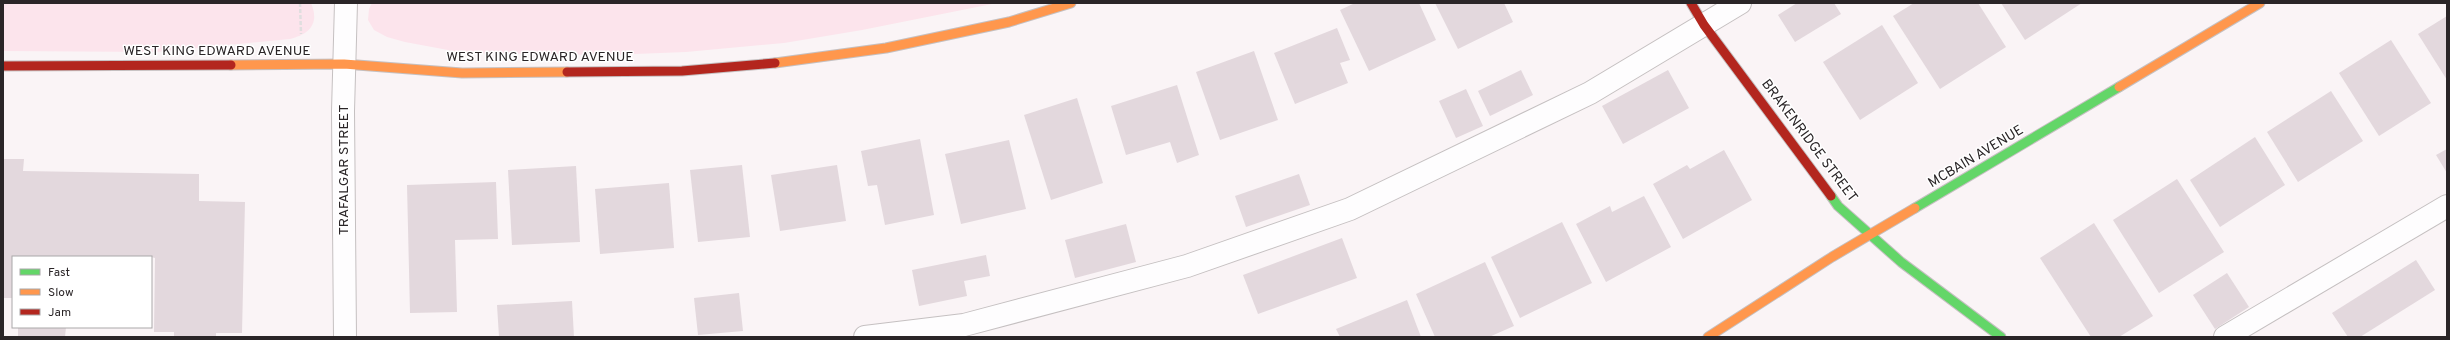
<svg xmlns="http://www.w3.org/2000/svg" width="2450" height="340" font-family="Overpass,sans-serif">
  <rect width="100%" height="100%" fill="#faf4f6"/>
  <g fill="#fce4ec">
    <path d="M3,3H311C320,24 309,34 290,39L156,52L3,51Z"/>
    <polygon points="372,3 997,3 862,30 784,43 686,52 609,55 464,53 405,42 387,37 374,30 368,20 369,9"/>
  </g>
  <g fill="#e3d8dd">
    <polygon points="1355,3 1419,3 1436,40 1369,71 1340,10"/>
    <polygon points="1435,3 1504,3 1513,22 1458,49"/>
    <polygon points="1797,3 1834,3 1841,14 1795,42 1778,15"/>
    <polygon points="1914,3 1978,3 2006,47 1940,89 1893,16"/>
    <polygon points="2001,3 2082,3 2025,40"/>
    <polygon points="2447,16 2447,80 2418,34"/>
    <polygon points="1882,25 1918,83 1860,120 1823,62"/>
    <polygon points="1337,28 1350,60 1340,63 1348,83 1295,104 1274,53"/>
    <polygon points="2391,40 2431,103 2379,136 2339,73"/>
    <polygon points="1254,51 1278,120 1220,140 1196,72"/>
    <polygon points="1521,70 1533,95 1490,116 1478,91"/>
    <polygon points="1668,70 1689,108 1623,144 1602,106"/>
    <polygon points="1177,85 1199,155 1177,163 1170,142 1126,155 1111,106"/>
    <polygon points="1466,89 1483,126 1456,138 1439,101"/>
    <polygon points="2331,91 2363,141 2298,182 2267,132"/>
    <polygon points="1077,98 1103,183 1051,200 1024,115"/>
    <polygon points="2255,137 2285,185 2220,227 2190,180"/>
    <polygon points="920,139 934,215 885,225 877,185 868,186 861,151"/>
    <polygon points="1009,140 1026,209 961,224 945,154"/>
    <polygon points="2447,149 2447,173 2436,155"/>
    <polygon points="1724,150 1752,200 1683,239 1653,184 1687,165 1690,169"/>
    <polygon points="3,159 24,159 23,171 199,174 199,201 245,202 242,333 216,333 216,337 174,337 174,332 154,332 155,258 151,257 13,257 13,298 3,298"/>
    <polygon points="742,165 750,237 698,242 690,170"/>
    <polygon points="837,165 846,221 780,231 771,175"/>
    <polygon points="576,166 580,242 512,245 508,170"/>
    <polygon points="1299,174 1310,205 1246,227 1235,196"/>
    <polygon points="2177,179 2224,252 2159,293 2113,220"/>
    <polygon points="496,182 498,239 455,240 457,312 410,313 407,185"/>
    <polygon points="669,183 674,248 600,254 595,189"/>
    <polygon points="1644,196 1671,247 1606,282 1576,224 1610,206 1612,212"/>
    <polygon points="1562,222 1592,283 1520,318 1491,257"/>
    <polygon points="2094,223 2153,316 2119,337 2091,337 2040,258"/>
    <polygon points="1126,224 1136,262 1075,278 1065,240"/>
    <polygon points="1342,238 1357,278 1258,314 1243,275"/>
    <polygon points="986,255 990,276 964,281 967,296 919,306 912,270"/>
    <polygon points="2416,260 2435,290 2360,337 2348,337 2332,313"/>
    <polygon points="1485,262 1514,326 1489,337 1435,337 1416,294"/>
    <polygon points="2227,273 2249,307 2215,329 2193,295"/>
    <polygon points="739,293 743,331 698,335 694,298"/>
    <polygon points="1407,300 1421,337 1340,337 1336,329"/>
    <polygon points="572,301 574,337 499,337 497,305"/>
    <polygon points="18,327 66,327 65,337 18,337"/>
  </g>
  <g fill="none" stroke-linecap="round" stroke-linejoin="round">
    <defs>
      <g id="lane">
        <polyline points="865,337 964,325 1187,266 1350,209 1590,93 1740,3"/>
        <polyline points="2225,337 2447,206"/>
      </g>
      <polyline id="street" points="345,337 343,111 346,3"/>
      <g id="fast">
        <polyline points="1831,196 1838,206 1901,262 2001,337"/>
        <polyline points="1915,208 2119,87"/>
      </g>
      <g id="slow">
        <polyline points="775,63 886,48 1009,22 1071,3"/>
        <polyline points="231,65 344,64 462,73 567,72"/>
        <polyline points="2119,87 2260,3"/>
        <polyline points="1708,337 1832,257 1915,208"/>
      </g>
      <g id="jam">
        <polyline points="1691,3 1704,25 1831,196"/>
        <polyline points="3,66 231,65"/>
        <polyline points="567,72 682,71 775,63"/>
      </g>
    </defs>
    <use href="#lane" stroke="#c5c0c1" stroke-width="24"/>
    <use href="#street" stroke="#c5c0c1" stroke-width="24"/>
    <use href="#fast" stroke="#c5c0c1" stroke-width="11"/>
    <use href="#slow" stroke="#c5c0c1" stroke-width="11"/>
    <use href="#jam" stroke="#c5c0c1" stroke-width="11"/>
    <polyline stroke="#e0dedf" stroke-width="2.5" stroke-dasharray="4 2" stroke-linecap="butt" points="300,3 301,34"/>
    <use href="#lane" stroke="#fefdfe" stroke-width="22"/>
    <use href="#street" stroke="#fefdfe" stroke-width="22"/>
    <use href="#fast" stroke="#63d668" stroke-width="9"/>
    <use href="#slow" stroke="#ff974d" stroke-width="9"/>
    <use href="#jam" stroke="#b3261e" stroke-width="9"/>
  </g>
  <g text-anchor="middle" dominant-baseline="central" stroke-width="3" stroke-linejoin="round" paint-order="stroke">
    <g font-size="14" fill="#2a2527" stroke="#fff">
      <text x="217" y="51">WEST KING EDWARD AVENUE</text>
      <text x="540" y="57">WEST KING EDWARD AVENUE</text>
      <text transform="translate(1809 141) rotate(53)">BRAKENRIDGE STREET</text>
      <text transform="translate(1976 157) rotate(-31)">MCBAIN AVENUE</text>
      <text transform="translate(344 170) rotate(-90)">TRAFALGAR STREET</text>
    </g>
  </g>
  <rect width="2450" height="340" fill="none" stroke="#2a2527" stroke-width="8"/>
  <rect x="12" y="256" width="140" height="72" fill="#ffffff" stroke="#aaa8a9"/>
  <rect x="20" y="269" width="20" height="6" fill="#63d668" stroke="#aaa8a9"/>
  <text x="48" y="276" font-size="12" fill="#2a2527">Fast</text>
  <rect x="20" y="289" width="20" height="6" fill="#ff974d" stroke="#aaa8a9"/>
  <text x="48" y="296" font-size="12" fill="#2a2527">Slow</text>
  <rect x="20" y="309" width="20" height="6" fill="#b3261e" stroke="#aaa8a9"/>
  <text x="48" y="316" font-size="12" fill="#2a2527">Jam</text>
</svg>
